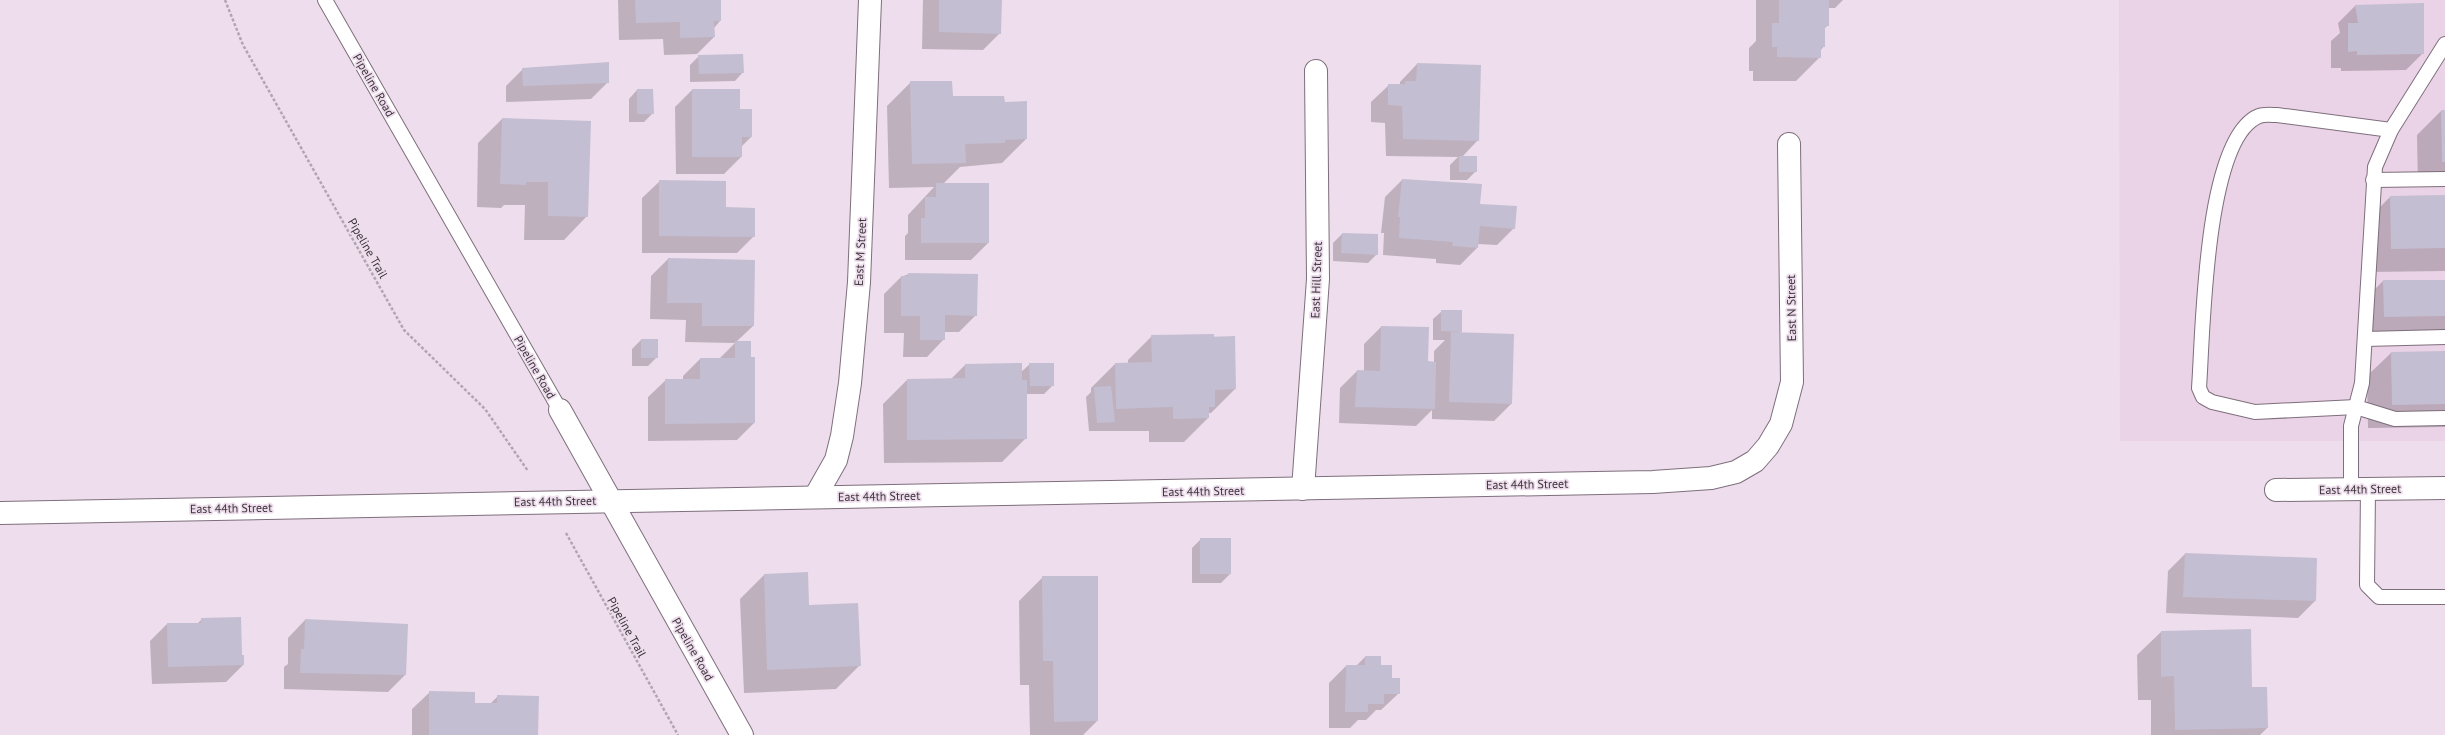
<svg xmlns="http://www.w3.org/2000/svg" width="2445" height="735" font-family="'PT Sans',sans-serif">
  <rect width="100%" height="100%" fill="#eeddec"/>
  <polygon fill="#ead2e7" points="2119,0 2445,0 2445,441 2120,441"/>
  <g fill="#0003">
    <polygon points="618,0 720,0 720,21 714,28 714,37 697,54 664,55 663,39 619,40"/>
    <polygon points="923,0 1001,0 1000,33 983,50 922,49"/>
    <polygon points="1756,0 1843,0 1835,8 1828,8 1828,25 1824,29 1824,46 1820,51 1820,57 1796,81 1753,81 1753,71 1749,71 1749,48 1756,41"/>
    <polygon points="2355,6 2423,53 2406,70 2341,71 2341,68 2331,68 2331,41 2340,33 2338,23"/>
    <polygon points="699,56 743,72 735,81 690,82 690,65"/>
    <polygon points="1417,64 1478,140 1462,157 1476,171 1467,180 1450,180 1450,165 1458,157 1386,156 1385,123 1371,122 1371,102 1389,85 1400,85 1400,82"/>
    <polygon points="523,69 608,82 591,99 506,102 506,86"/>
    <polygon points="911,82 952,97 1004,103 1026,102 1026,139 1002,163 960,167 943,184 988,243 971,260 905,260 905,236 908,233 908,215 934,187 889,188 887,106"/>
    <polygon points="637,90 653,113 644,122 629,122 629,99"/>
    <polygon points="692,90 739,110 751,137 741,147 741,157 724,174 676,174 675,107"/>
    <polygon points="2441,111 2445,111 2445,185 2418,186 2417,135"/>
    <polygon points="502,119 587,216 564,240 524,240 525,205 504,205 501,208 477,207 478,143"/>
    <polygon points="1402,180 1479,205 1514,228 1497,245 1478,244 1477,248 1460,265 1436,263 1436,259 1383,255 1384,233 1381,233 1385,197"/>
    <polygon points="660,181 725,208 754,236 737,253 642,253 642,198"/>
    <polygon points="2445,196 2445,271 2367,272 2366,221 2390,197"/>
    <polygon points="1342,234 1377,254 1368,263 1333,261 1333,243"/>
    <polygon points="668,259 753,326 736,342 754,423 737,440 648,441 648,397 666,380 683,380 683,376 700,359 719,359 735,343 685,342 686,320 650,319 651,276"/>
    <polygon points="909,274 976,315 959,332 944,332 944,339 927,357 903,357 904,333 884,333 884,294 901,277"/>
    <polygon points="2383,281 2445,281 2445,339 2360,340 2359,305"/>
    <polygon points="1442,311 1461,331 1459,334 1511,404 1494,421 1432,419 1432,410 1416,426 1339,423 1340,388 1357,371 1364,371 1364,344 1381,327 1427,362 1434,362 1434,351 1445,340 1433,340 1433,319"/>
    <polygon points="1152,336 1234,337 1235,389 1211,413 1208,413 1208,418 1184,442 1149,442 1149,431 1089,431 1086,397 1091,392 1091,388 1115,364 1128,364 1128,360"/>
    <polygon points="641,340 657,357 648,366 632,366 632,349"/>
    <polygon points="2445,352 2445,427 2368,428 2367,376 2391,353"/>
    <polygon points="1030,364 1053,385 1044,394 1026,394 1026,438 1002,462 884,463 883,404 907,380 951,379 965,365 1021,372"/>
    <polygon points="1201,539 1230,574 1221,583 1192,583 1192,548"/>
    <polygon points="2185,554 2316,559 2315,601 2298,618 2166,613 2168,571"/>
    <polygon points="764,575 808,606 860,665 836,689 744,693 740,599"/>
    <polygon points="1043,577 1097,577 1097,721 1083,735 1030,735 1029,685 1020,685 1019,601"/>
    <polygon points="202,619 241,656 243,665 226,682 152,684 150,641 167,624 197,624"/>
    <polygon points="305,620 405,675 388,692 284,689 284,667 288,664 288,638"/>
    <polygon points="2161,632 2251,688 2267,728 2260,735 2151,735 2151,700 2138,700 2137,655"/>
    <polygon points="1365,657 1391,679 1399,693 1381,710 1376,710 1366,720 1358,720 1350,728 1329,728 1329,683 1346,666 1356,666"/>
    <polygon points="430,692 474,704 490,704 497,697 537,735 412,735 412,709"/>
  </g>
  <g fill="#c4bed2">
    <polygon points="635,0 721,0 721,21 714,21 715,37 680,38 680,22 636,23"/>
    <polygon points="939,0 1002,0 1001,34 939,32"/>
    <polygon points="1779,0 1829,0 1829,26 1825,26 1825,47 1821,47 1821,58 1777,57 1777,47 1772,47 1772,23 1779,23"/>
    <polygon points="2424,3 2424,54 2357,55 2357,51 2348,52 2348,23 2358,23 2355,5"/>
    <polygon points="743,54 744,73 699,74 698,55"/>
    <polygon points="609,62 609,83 523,86 522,68"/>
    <polygon points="1417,63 1481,65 1479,141 1403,139 1402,106 1388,105 1388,84 1405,84 1405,81 1416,81"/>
    <polygon points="910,81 952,81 953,96 1004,96 1005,102 1027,101 1027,139 1005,140 1005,143 965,144 966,163 912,164"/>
    <polygon points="637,89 653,89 654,114 637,114"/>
    <polygon points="692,89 740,89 740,109 752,109 752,137 742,137 742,157 692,157"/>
    <polygon points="2441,110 2445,110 2445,162 2442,162"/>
    <polygon points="502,118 591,121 588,217 548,216 548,182 526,182 526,185 500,184"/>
    <rect x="1459" y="156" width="18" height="16"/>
    <polygon points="1402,179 1482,184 1480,204 1517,206 1515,229 1480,226 1478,248 1452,246 1453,242 1399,238 1400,217 1398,217"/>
    <polygon points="659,180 726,181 726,207 755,208 755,237 659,236"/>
    <polygon points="936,183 989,183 989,243 921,243 921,218 925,218 925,197 936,197"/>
    <polygon points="2445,195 2445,248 2391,249 2390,196"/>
    <polygon points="1342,233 1378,234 1378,255 1341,253"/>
    <polygon points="668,258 755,260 754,326 702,326 702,303 667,303"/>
    <polygon points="908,273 978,274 977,316 945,315 945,340 920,340 920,316 901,316 901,276 908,276"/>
    <polygon points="2383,280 2445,280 2445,316 2384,317"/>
    <polygon points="1441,310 1462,310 1462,332 1441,331"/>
    <polygon points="1381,326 1429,327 1428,361 1436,362 1435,409 1355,407 1357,370 1380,371"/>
    <polygon points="1451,332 1514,334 1512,404 1449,402"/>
    <polygon points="1214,334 1214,337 1235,336 1236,389 1215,390 1215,407 1209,407 1209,418 1173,419 1173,407 1116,409 1115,363 1152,362 1151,335"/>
    <rect x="641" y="339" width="17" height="19"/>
    <polygon points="735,341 751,341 751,357 755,357 755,423 665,424 665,379 700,379 700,358 735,358"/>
    <polygon points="2445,351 2445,404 2392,405 2391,352"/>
    <polygon points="1022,363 1022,380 1027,380 1027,439 907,440 907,379 965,378 965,364"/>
    <polygon points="1029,363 1054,363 1054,386 1030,386"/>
    <polygon points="1111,386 1115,422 1097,423 1094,387"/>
    <rect x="1200" y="538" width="31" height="36"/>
    <polygon points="2185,553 2317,558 2316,601 2183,597"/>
    <polygon points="808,572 809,605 858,603 861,666 767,670 764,574"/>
    <polygon points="1042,576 1098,576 1098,721 1054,722 1053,661 1043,661"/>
    <polygon points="241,617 242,655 244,655 244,665 168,667 167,623 201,623 201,618"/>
    <polygon points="305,619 408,624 406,675 300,673 301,649 304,649"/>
    <polygon points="2251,629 2252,687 2267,687 2268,728 2175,730 2174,676 2161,677 2161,631"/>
    <polygon points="1365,656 1381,656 1381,665 1392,665 1392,678 1400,678 1400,694 1384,694 1384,704 1368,704 1368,712 1345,712 1346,665 1365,665"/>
    <polygon points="429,691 475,692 475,703 497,703 497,695 539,696 538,735 429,735"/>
  </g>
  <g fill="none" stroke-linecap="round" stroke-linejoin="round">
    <defs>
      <g id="lane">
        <polyline points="325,0 560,410"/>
        <path d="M2391,130L2277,115C2272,115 2264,114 2259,116C2204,138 2203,335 2199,388L2203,397L2212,402L2255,412L2356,407L2395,419L2445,418"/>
        <polyline points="2373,180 2445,179"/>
        <polyline points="2365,339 2445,337"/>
        <polyline points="2351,489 2351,426 2362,383 2375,167 2391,130 2445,44"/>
        <polyline points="2368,489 2367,585 2379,597 2445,597"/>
      </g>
      <g id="street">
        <polyline points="560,410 742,735"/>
        <polyline points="1303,489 1318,279 1316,71"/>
        <polyline points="2276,490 2445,488"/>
        <polyline points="815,497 836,460 842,436 850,383 859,282 870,0"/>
        <path d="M0,513C551,501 1102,493 1653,482L1711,478L1736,472L1755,461L1768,446L1781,424L1792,382L1789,144"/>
      </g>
    </defs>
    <use href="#lane" stroke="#7e6f7c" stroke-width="16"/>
    <use href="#street" stroke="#7e6f7c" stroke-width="24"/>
    <g stroke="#b2a5b1" stroke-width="2.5" stroke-dasharray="3 2" stroke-linecap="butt">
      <polyline points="225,0 243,45 404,330 485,409 528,471"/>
      <polyline points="566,533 678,735"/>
    </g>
    <use href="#lane" stroke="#fff" stroke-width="14"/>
    <use href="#street" stroke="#fff" stroke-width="22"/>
  </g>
  <g text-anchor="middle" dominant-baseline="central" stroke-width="3.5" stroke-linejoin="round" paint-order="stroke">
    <g font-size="12" fill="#3b343a" stroke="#eeddec">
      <text transform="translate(374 85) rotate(60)">Pipeline Road</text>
      <text transform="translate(368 248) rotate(60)">Pipeline Trail</text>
      <text transform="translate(860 252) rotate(-87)">East M Street</text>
      <text transform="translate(1316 280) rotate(-88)">East Hill Street</text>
      <text transform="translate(1791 308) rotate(-91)">East N Street</text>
      <text transform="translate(535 367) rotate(60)">Pipeline Road</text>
      <text transform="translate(1527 484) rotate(-1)">East 44th Street</text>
      <text transform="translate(2360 489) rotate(-1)">East 44th Street</text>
      <text transform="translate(1203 491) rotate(-1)">East 44th Street</text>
      <text transform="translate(879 496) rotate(-1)">East 44th Street</text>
      <text transform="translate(555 501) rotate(-1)">East 44th Street</text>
      <text transform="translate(231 508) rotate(-1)">East 44th Street</text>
      <text transform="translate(627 627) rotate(61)">Pipeline Trail</text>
      <text transform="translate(693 649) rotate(60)">Pipeline Road</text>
    </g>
  </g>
</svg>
